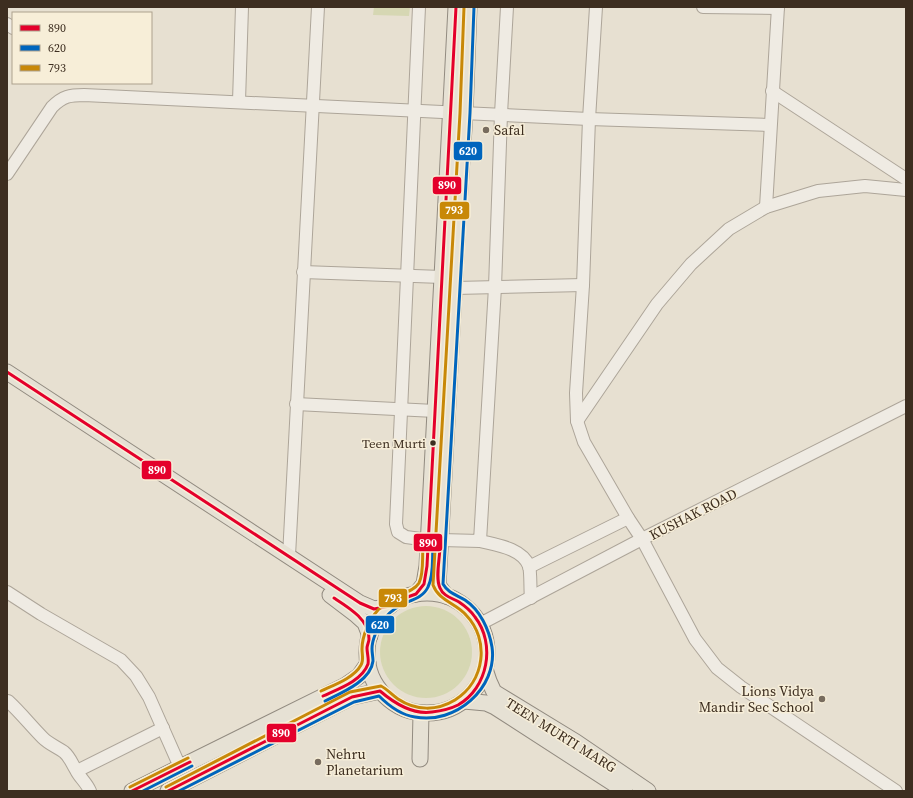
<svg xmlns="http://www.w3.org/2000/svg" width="913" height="798" font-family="'Source Serif 4',serif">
  <rect width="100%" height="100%" fill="#e7e0d1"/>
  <g fill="#d6d7b3">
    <polygon points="374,7 410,7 409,16 373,15"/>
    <circle cx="426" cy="652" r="46"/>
  </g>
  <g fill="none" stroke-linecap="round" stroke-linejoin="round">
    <defs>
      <g id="minor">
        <polyline points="419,7 396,524 398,532 406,537 428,540"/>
        <polyline points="596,7 589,119 583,285 576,393 577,421 584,442 628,518 642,539 695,639 717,668 741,687 896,791"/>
        <polyline points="703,7 778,8"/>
        <polyline points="7,24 13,28"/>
        <polyline points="772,91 906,179"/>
        <polyline points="239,101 242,7"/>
        <path d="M7,174L52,107C63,96 70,95 84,95L589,119L770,125"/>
        <polyline points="766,207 778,7"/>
        <polyline points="303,272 442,277"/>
        <polyline points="455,288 583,285"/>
        <polyline points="296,404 435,411"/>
        <polyline points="577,421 657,304 691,264 729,229 766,207 818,191 865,186 906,190"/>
        <polyline points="441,540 480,541 495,287 501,114 507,7"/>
        <path d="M480,541C496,545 522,548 529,566C531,572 530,591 531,598"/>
        <polyline points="289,556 318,7"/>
        <polyline points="529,567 628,518"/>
        <polyline points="7,592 41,614 121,660 136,676 149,697 180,767"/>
        <polyline points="480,624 642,539 906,406"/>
        <path d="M8,701C21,713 31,726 43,738C49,744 57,747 64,752C70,757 72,764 76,770C80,778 86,782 90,791"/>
        <polyline points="79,770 163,728"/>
      </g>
      <g id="major">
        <polyline points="7,372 360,603 374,609 390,606"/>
        <circle cx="427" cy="653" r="60"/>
        <polyline points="416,594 424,584 427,566 456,7"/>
        <polyline points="330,595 355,614 365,623 370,636"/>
        <polyline points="446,596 438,585 458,219 465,113 469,7"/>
        <polyline points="485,669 489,681 494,692 576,742 648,791"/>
        <polyline points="464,701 486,703 495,707 625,791"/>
        <polyline points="420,759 421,713"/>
        <polyline points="132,791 346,685 359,676 368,663"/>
        <polyline points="168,791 352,697 380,691"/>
      </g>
    </defs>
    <use href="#minor" stroke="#ada599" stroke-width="14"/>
    <use href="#major" stroke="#928b80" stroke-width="17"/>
    <use href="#minor" stroke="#efebe3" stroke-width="12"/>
    <use href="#major" stroke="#e6e1d4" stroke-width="15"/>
    <defs>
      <g id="bus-1">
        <polyline points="7,372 360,603 374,609 390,606 402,599 416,594 424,584 427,566 456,7"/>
        <path d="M323,696C338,689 362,681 368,664C369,659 367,653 367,648C367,645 369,642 369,639C370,620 348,607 334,598"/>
        <polyline points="132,791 190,762"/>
        <path d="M168,791L352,697L380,691C394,703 412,715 432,712C441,711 450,709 458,705C488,688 496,644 475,617C471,611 465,606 459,602C452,598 443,596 440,588C435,578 440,558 440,546"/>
      </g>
      <g id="bus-2">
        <path d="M325,701C341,693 371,681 373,661C373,657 372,653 372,649C372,640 377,628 383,621C387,614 394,609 401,605C411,600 423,598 428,587C434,575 432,560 433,547"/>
        <polyline points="143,791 192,766"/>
        <path d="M179,791L354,702L379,696C389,706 401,715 415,717C455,725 498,688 492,647C489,629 480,610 465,600C457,595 448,593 443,584L470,113L474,7"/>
      </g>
      <g id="bus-3">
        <path d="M321,691C334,685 354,678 361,665C364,660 362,655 362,649C362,636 369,620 378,610C383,605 389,600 395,597C403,593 414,591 419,583C424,573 422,558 423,547"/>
        <polyline points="130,787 188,758"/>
        <path d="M166,787L350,692L381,686C387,689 392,695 398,699C416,711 437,711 455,700C485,681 490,640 466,615C456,603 439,601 433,585L460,113L464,7"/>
      </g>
    </defs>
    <use href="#bus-1" stroke="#f7eed8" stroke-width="6"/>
    <use href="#bus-2" stroke="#f7eed8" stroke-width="6"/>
    <use href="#bus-3" stroke="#f7eed8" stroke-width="6"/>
    <use href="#bus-1" stroke="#e4002b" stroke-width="3"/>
    <use href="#bus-2" stroke="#0065bd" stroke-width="3"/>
    <use href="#bus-3" stroke="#c88808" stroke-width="3"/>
  </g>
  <g fill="#786c5e" stroke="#f7eed8" stroke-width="1.5">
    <circle cx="486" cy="130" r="4"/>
    <circle cx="822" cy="699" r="4"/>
    <circle cx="318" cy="762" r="4"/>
  </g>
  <circle fill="#3d2e20" stroke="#f7eed8" stroke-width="1.5" cx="433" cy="443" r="3.5"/>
  <g text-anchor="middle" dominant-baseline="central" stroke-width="3" stroke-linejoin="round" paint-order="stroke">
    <g font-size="13" fill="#3d2e20" stroke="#f7eed8" text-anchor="end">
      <text x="426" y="443">Teen Murti</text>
    </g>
    <g font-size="14" fill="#3d2e20" stroke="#f7eed8" text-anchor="start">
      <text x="494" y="130">Safal</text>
      <text x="814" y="691" text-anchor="end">Lions Vidya<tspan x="814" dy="16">Mandir Sec School</tspan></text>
      <text x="326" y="754">Nehru<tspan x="326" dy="16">Planetarium</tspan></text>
    </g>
    <g font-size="14" fill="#3d2e20" stroke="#f7eed8">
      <text transform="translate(693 514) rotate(-27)">KUSHAK ROAD</text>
      <text transform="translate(561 735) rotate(32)">TEEN MURTI MARG</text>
    </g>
  </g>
  <g stroke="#f7eed8" stroke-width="1.5">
    <rect x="453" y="141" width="30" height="20" rx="4" fill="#0065bd"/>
    <rect x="432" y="176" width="30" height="19" rx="4" fill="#e4002b"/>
    <rect x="439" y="201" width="31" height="19" rx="4" fill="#c88808"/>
    <rect x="141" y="460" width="31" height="20" rx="4" fill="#e4002b"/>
    <rect x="413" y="533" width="30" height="19" rx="4" fill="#e4002b"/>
    <rect x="378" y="588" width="30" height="20" rx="4" fill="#c88808"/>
    <rect x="365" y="615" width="30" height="19" rx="4" fill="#0065bd"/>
    <rect x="266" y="723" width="31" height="20" rx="4" fill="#e4002b"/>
  </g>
  <g font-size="11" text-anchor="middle" font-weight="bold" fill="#fff">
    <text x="468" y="155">620</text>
    <text x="447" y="189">890</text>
    <text x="454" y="214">793</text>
    <text x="157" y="474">890</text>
    <text x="428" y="547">890</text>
    <text x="393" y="602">793</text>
    <text x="380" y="629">620</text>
    <text x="281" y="737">890</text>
  </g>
  <rect width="913" height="798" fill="none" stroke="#3d2e20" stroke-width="16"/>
  <rect x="12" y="12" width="140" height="72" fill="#f7eed8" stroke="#ada18e"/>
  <rect x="20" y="25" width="20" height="6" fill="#e4002b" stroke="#ada18e"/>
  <text x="48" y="32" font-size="12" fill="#3d2e20">890</text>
  <rect x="20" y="45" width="20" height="6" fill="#0065bd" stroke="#ada18e"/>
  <text x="48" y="52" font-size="12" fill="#3d2e20">620</text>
  <rect x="20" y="65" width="20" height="6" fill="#c88808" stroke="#ada18e"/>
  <text x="48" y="72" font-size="12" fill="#3d2e20">793</text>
</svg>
